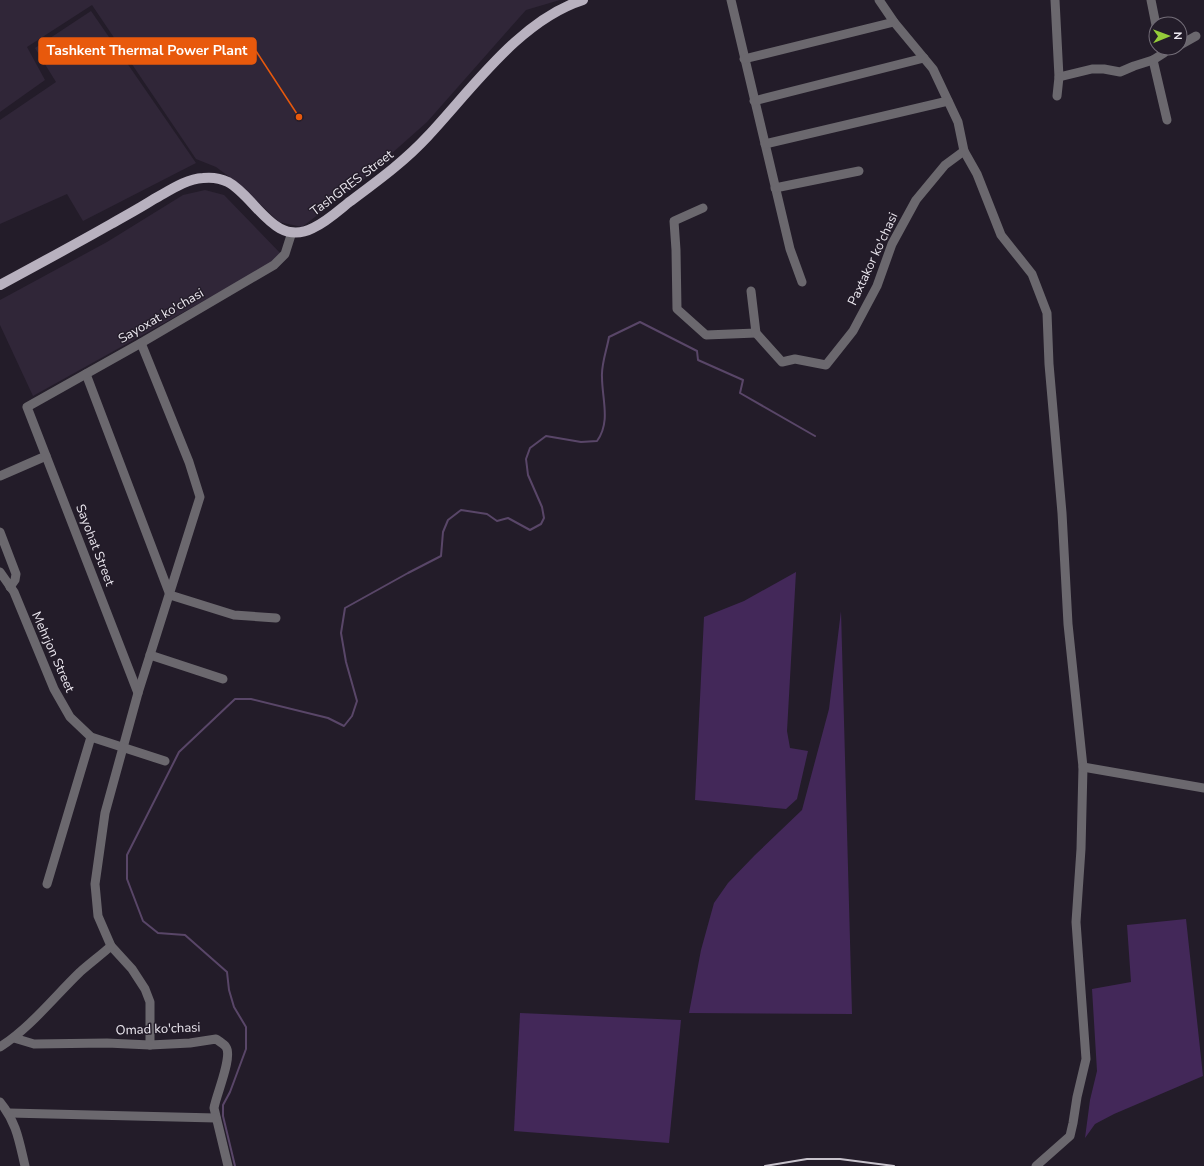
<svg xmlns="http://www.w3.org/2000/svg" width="1204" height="1166" font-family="'Nunito Sans',sans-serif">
  <rect width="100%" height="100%" fill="#231c29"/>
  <g fill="#302638">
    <polygon points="0,0 560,0 526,10 427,122 391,154 389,160 302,227 279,222 239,184 216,167 196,159 92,5 27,47 45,80 0,112"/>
    <polygon points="91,11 196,163 83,221 67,194 0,224 0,120 56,82 35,48"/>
    <polygon points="205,190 224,195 282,255 270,264 33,396 0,325 0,300 107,242 183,195"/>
  </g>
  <g fill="#432859">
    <polygon points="796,572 787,731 790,748 808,751 797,799 786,809 695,800 704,617 744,601"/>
    <polygon points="841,611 852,1014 689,1013 701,950 714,903 728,883 755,855 802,810 829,709"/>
    <polygon points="1186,919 1203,1076 1114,1114 1095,1124 1085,1138 1090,1100 1097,1071 1092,989 1131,982 1127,925"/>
    <polygon points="520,1013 681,1020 669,1143 514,1131"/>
  </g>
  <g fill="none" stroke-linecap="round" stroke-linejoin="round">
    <path stroke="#594668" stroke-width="2" d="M235,1166L223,1116V1105L230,1092L246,1049V1027L234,1007L229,990L227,972L185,935L158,933L143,921L127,879V855L179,752L235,699H251L328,718L344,726L352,716L357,701L346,662L341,633L345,608L408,573L441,556L443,532L448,520L461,510L487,514L497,521L508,518L530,530L541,524L544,518L542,507L528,475L526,459L530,448L546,436L581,442L597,441C611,422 602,399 602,377C601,365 607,349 609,337L640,322L697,351L698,360L743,380L740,393L815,436"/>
    <g stroke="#6b686e" stroke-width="9">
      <polyline points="731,0 790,249 802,282"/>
      <polyline points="879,0 894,22 933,69 958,122 964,151 977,174 1001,235 1032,274 1047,313 1049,364 1062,513 1068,624 1083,767 1081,849 1076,922 1086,1059 1077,1097 1073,1123 1070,1136 1036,1166"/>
      <polyline points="1055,0 1059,77 1057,96"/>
      <polyline points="1151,0 1156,25"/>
      <polyline points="1180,45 1196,36"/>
      <polyline points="744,59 894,22"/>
      <polyline points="1153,60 1167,120"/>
      <polyline points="1059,77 1092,69 1104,69 1120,72 1134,66 1153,60 1164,53 1163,48"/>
      <polyline points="754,101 924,58"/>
      <polyline points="765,144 948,101"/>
      <polyline points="775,188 859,171"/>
      <polyline points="703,208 674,221 676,250 677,309 706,335 756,333"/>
      <polyline points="751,291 756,333 782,362 795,359 826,365 853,331 877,286 892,244 916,200 945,165 964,151"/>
      <polyline points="141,343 189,462 200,497 138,693 105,813 95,884 98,916 111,946 132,969 145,989 150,1002 150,1045"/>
      <polyline points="86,374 170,595 234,615 276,618"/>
      <polyline points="0,476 46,456"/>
      <polyline points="0,532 16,574 15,580 10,587"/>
      <polyline points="0,572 14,592 54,689 70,717 91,737 165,761"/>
      <polyline points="150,655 223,679"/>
      <polyline points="138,693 27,407 141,343 274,265 285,254 292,232"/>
      <polyline points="1083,767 1204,788"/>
      <polyline points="47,884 91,737"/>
      <path d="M14,1038L34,1044L107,1043L150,1045L190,1043L216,1039C219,1041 224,1044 226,1047C233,1057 216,1095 214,1108L228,1166"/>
      <path d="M0,1047C31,1027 54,997 80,972C90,963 101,955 111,946"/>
      <path d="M0,1102C17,1123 19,1141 25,1166"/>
      <polyline points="9,1113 216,1118"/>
    </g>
    <path stroke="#b8b1bf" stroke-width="10" d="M0,285C37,265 74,245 111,224C125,216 140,208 154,199C169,191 185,179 203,178C212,177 220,178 228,182C256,197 274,248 313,228C326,222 337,212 348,203C376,182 404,162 428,136C472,89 520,20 583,0"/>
    <polyline stroke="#c7c2cb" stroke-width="2" points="765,1166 807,1159 840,1159 894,1166"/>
  </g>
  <g text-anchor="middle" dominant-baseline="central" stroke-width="3" stroke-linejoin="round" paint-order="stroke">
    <g font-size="13" fill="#ede9f1" stroke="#231c29">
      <text transform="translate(352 183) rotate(-37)">TashGRES Street</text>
      <text transform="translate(873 259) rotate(-65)">Paxtakor ko'chasi</text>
      <text transform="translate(161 316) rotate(-30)">Sayoxat ko'chasi</text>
      <text transform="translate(95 545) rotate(69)">Sayohat Street</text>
      <text transform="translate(53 652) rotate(66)">Mehrjon Street</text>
      <text transform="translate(158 1029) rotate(-2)">Omad ko'chasi</text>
    </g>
  </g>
  <path fill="none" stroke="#e8590c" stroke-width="1.5" d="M299 117L256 51"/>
  <circle fill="#e8590c" stroke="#231c29" stroke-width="1.5" cx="299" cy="117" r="4"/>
  <rect fill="#e8590c" stroke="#e8590c" stroke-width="1.5" x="39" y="38" width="217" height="26" rx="4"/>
  <g font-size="14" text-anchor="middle" font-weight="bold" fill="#fff">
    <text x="147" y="55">Tashkent Thermal Power Plant</text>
  </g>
  <g transform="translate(1168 36) rotate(89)"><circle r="19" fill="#231c29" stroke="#746e79"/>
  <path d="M0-3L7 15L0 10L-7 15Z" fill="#95cc3a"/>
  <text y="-6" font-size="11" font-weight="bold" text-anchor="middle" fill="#ede9f1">N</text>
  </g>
</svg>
